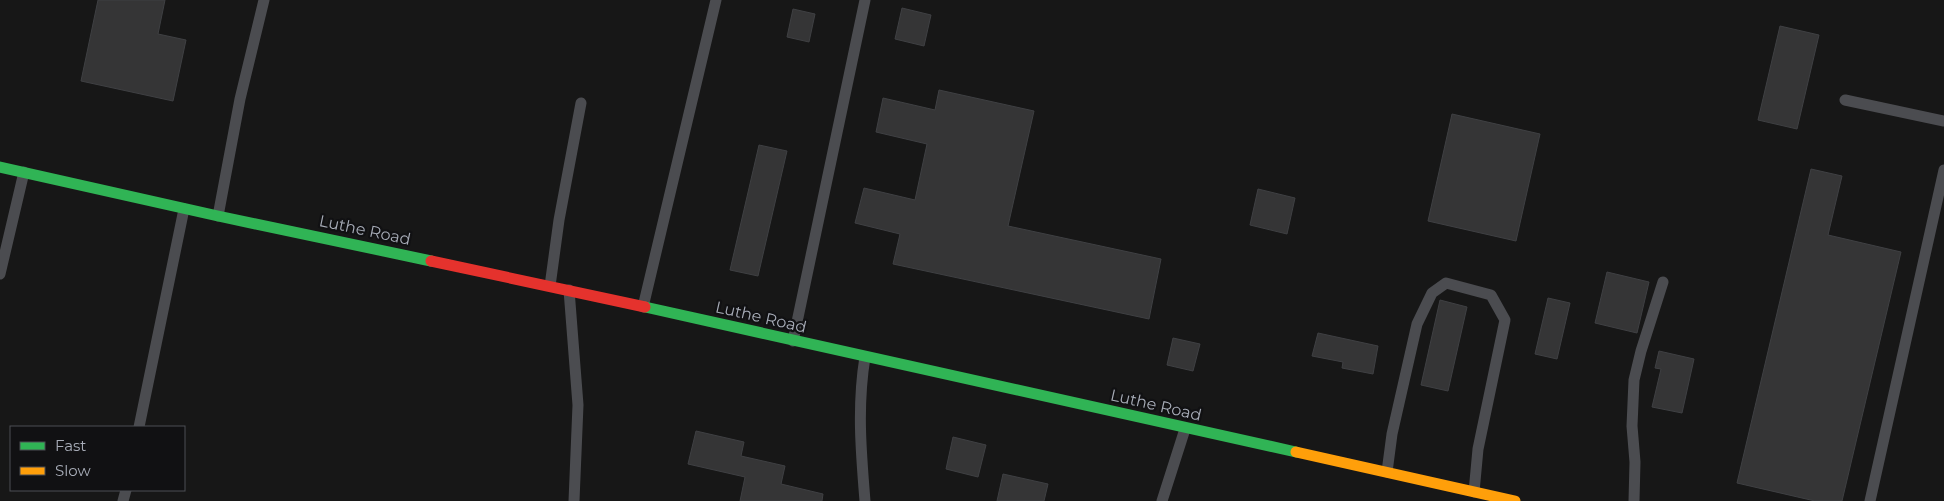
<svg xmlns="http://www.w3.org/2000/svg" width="1944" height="501" font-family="Montserrat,sans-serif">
  <rect width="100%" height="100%" fill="#171717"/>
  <g fill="#353536" stroke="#3f4043">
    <polygon points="98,0 165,0 158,34 186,40 173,101 81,81"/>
    <polygon points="902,8 931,15 924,46 895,39"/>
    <polygon points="793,9 815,14 809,42 787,37"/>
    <polygon points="1780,26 1819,35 1797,129 1758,120"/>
    <polygon points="939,90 1034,111 1008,226 1161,259 1149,319 893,264 900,234 855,223 864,188 915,200 927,144 876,132 883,98 935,110"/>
    <polygon points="1452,114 1540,134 1516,241 1428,221"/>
    <polygon points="759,145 787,151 758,276 730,270"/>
    <polygon points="1811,169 1842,176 1828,235 1901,252 1842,501 1815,501 1737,483"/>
    <polygon points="1258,189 1295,198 1287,234 1250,225"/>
    <polygon points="1607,272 1649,282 1637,333 1595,323"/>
    <polygon points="1548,298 1570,303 1557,359 1535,354"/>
    <polygon points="1440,300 1467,307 1448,391 1421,385"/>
    <polygon points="1318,333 1378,346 1373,374 1342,368 1343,362 1312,356"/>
    <polygon points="1173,338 1200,344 1193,371 1167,365"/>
    <polygon points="1659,351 1694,359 1682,413 1652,407 1661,369 1655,368"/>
    <polygon points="696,431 744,442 741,456 785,466 781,484 823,494 822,501 740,501 745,477 688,464"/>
    <polygon points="953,437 986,445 978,477 946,469"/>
    <polygon points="1003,474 1048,484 1044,501 997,501"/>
  </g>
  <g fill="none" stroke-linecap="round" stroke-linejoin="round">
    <g stroke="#4b4c50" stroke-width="11">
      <polyline points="1845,100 1944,121"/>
      <polyline points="218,216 240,99 264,0"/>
      <polyline points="0,274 24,172"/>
      <polyline points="550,286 559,220 581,103"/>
      <polyline points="569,290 578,405 574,501"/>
      <polyline points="643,307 716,0"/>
      <polyline points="793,341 865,0"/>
      <path d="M865,357C857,406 861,452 865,501"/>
      <polyline points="139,427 184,209"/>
      <polyline points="1387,472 1392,434 1417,324 1432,293 1446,283 1491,295 1505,320 1478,449 1474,492"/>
      <polyline points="123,501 126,490"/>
      <polyline points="1162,501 1185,429"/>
      <polyline points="1634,501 1635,462 1632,426 1634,380 1641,351 1663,282"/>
      <polyline points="1870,501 1944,170"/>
    </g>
    <g stroke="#30b455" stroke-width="11">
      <polyline points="0,167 218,216 431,261"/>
      <polyline points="645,307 1296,452"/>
    </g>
    <polyline stroke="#ff9f0a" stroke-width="11" points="1296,452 1515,501"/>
    <polyline stroke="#e5322d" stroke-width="11" points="431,261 645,307"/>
  </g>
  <g text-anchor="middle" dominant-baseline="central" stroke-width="4.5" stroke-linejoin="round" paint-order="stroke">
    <g font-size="16" fill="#a8adb8" stroke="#111113">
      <text transform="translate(365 230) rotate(12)">Luthe Road</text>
      <text transform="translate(761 317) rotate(13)">Luthe Road</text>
      <text transform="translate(1156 405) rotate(13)">Luthe Road</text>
    </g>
  </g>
  <rect x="10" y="426" width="175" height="65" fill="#111113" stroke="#4d4f55"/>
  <rect x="20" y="442" width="25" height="8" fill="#30b455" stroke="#4d4f55"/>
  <text x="55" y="451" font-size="15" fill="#a8adb8">Fast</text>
  <rect x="20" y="467" width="25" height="8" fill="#ff9f0a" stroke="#4d4f55"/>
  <text x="55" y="476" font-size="15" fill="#a8adb8">Slow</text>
</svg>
